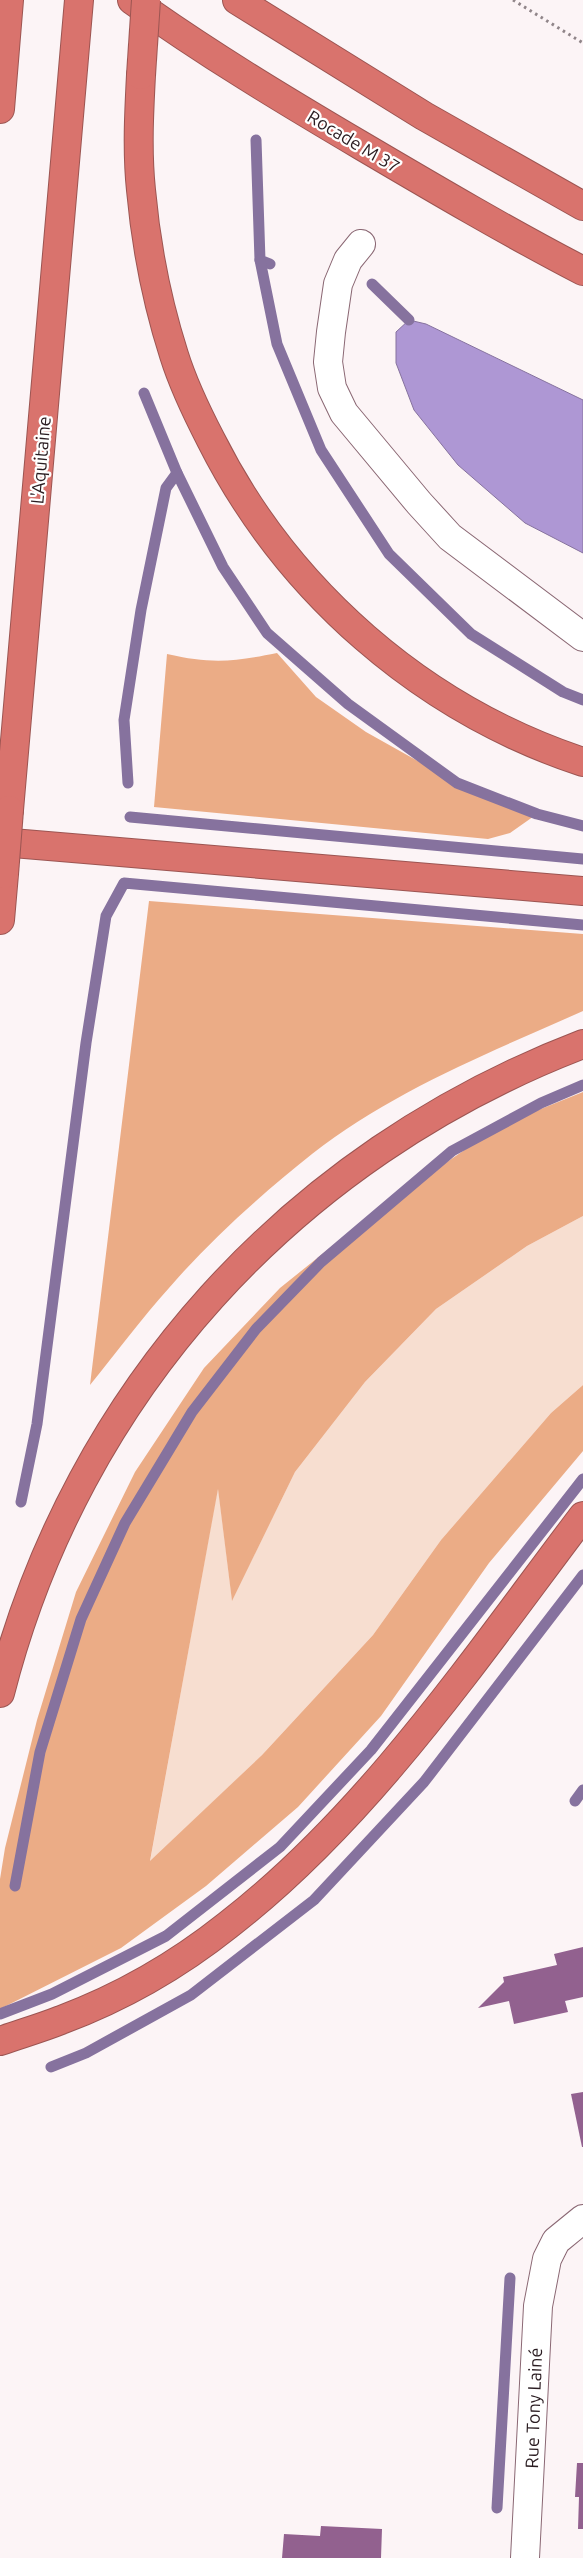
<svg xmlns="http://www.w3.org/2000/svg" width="583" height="2558" font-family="Ubuntu,sans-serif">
  <rect width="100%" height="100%" fill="#fcf4f6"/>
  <polygon fill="#f7ded0" points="583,1216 583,1385 551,1413 441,1540 373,1635 262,1755 150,1862 218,1487 232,1600 295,1472 365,1382 436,1309 527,1246"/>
  <g fill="#ebac86">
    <path d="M277,653L316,697L366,732L457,783L537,814L510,833L488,839L154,807L167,654C211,664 233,662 277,653Z"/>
    <path d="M149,901L583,934V1011C491,1052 392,1091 312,1154C262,1194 211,1239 169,1288C141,1319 116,1353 90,1385Z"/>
    <polygon points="583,1092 583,1216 527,1246 436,1309 365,1382 295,1472 232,1601 218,1489 150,1861 262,1755 373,1635 441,1540 551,1413 583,1385 583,1451 489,1563 381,1716 298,1807 206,1886 121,1948 0,2009 0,1879 5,1848 37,1720 76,1592 135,1472 204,1368 280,1288 377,1210 501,1125"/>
  </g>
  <polygon fill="#ae97d4" stroke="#86729e" points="409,320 426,324 583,400 583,553 525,523 458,465 414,410 396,363 396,332"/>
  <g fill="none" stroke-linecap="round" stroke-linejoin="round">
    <g stroke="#86729e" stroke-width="11">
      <polyline points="256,140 260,260 270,264"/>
      <polyline points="260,260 277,344 321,450 389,554 471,634 563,692 583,700"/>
      <polyline points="372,284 409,320"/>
      <polyline points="144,393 177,473 223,567 267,633 348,704 457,783 537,814 583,826"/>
      <polyline points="128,783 124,720 141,610 166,488 177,473"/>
      <polyline points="130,817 583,859"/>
      <polyline points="21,1502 37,1424 86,1043 106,916 124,883 583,925"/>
      <polyline points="575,1801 583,1790"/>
      <polyline points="15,1886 40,1752 81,1619 125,1523 192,1412 256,1329 321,1262 452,1151 541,1103 583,1085"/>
      <polyline points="0,2014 52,1994 166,1936 280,1847 371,1750 583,1479"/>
      <polyline points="51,2067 86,2053 191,1995 314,1900 424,1782 583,1575"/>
      <polyline points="497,2508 510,2278"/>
    </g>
  </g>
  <g fill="#92618f">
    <polygon points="583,1947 583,1997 565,2001 568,2012 514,2024 509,2001 478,2008 504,1982 503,1977 557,1965 554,1954"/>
    <polygon points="583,2092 583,2147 582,2147 571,2094"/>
    <polygon points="577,2463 583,2463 583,2529 578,2529 579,2497 575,2497"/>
    <polygon points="321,2526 382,2529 381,2558 282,2558 284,2534 320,2536"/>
  </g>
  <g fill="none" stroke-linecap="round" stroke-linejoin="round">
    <defs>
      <g id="minor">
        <polyline points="361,244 348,260 338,284 331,332 328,362 332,388 344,413 419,503 450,537 583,637"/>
        <polyline points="525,2558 538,2306 547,2259 556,2241 583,2219"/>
      </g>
      <g id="highway">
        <path d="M132,0C206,53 284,100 362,146C435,189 508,232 583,271"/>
        <polyline points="237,0 424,116 583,206"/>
        <path d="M141,75C139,113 137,152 141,190C146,245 157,302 174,355C183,384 197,413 211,440C287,591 422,709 583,762"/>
        <polyline points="0,109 9,0"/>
        <polyline points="9,810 79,0"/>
        <polyline points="0,842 583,891"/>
        <polyline points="0,920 4,874"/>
        <path d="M0,1693C77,1391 293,1155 583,1044"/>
        <path d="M0,2041C20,2034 41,2028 61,2020C120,1998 179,1964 228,1925C369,1816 476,1657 583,1516"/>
      </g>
    </defs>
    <use href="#minor" stroke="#8a6773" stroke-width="30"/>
    <use href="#highway" stroke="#9c5552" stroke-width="30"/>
    <polyline stroke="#908589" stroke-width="3" stroke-dasharray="2.5 4" stroke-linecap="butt" points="513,0 583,43"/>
    <use href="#minor" stroke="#fff" stroke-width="28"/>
    <use href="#highway" stroke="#d9736d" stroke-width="28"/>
    <defs>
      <g id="highway-bridge">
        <polyline points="141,75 146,0"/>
        <polyline points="4,874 9,810"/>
      </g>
    </defs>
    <use href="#highway-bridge" stroke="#9c5552" stroke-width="30" stroke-linecap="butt"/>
    <use href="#highway-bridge" stroke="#d9736d" stroke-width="28"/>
  </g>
  <g text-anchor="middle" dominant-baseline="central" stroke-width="4.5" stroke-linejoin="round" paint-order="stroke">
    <g font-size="18" fill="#2a1c21" stroke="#fff">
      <text transform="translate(354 141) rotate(31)">Rocade M 37</text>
      <text transform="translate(40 460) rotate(-85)">L'Aquitaine</text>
      <text transform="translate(533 2408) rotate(-88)">Rue Tony Lainé</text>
    </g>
  </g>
</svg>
